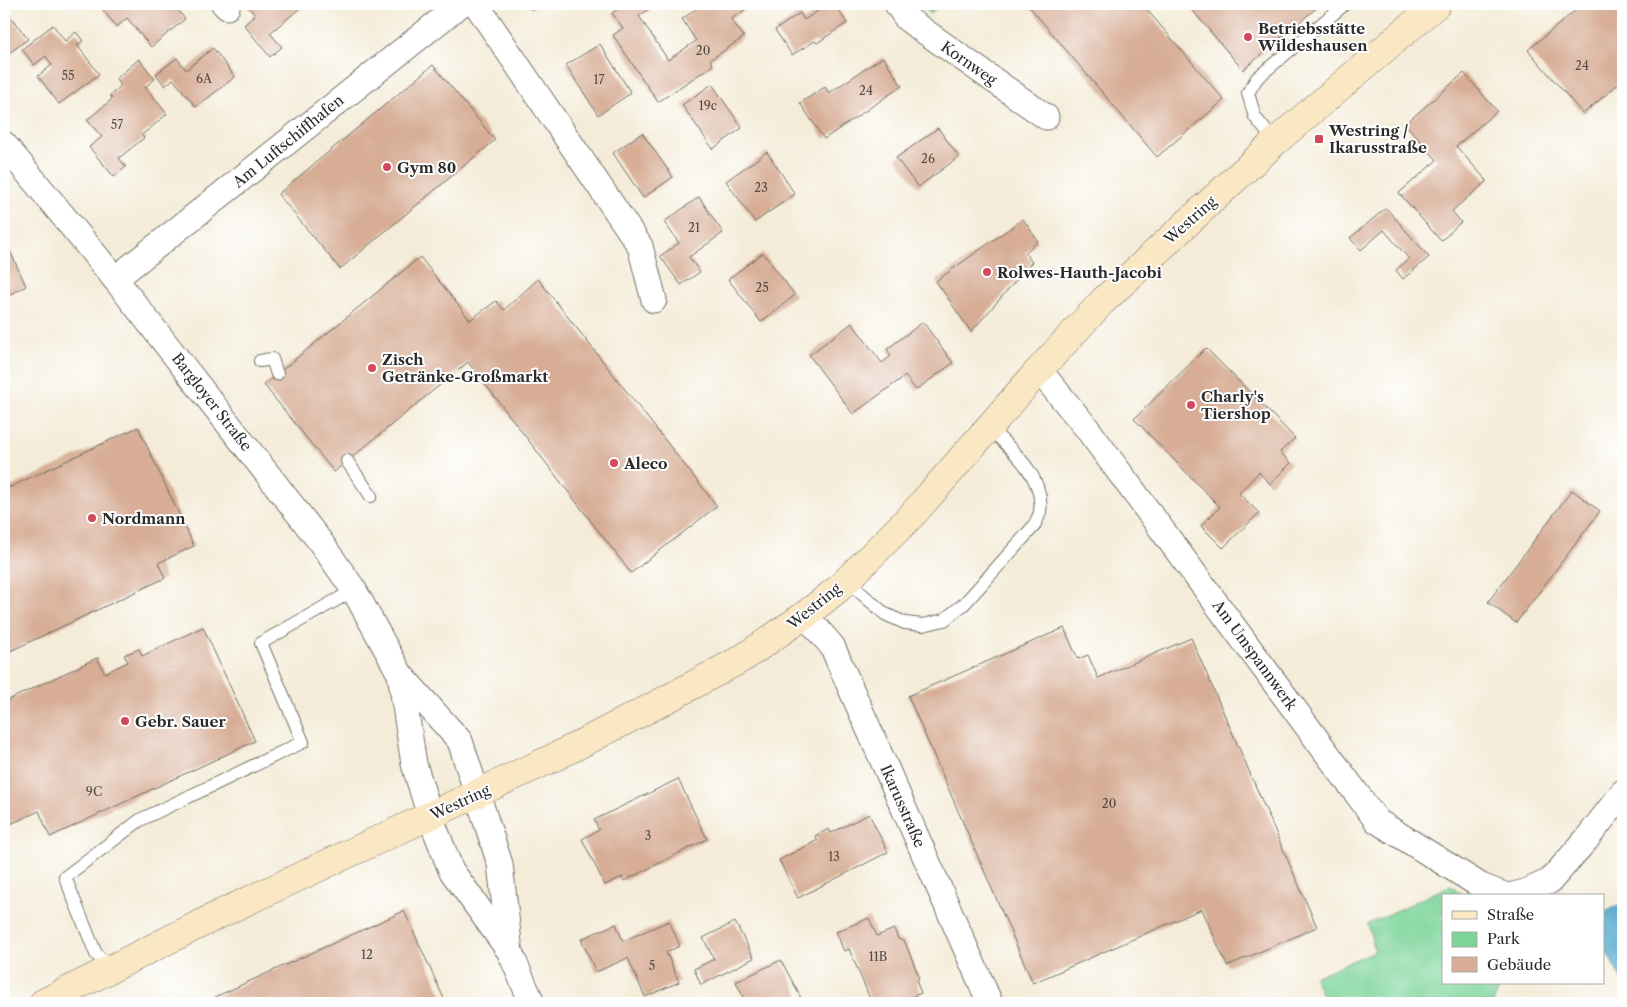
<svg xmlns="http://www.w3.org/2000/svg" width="1627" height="1007" font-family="'Libre Caslon Text',serif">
  <rect width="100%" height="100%" fill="#fff"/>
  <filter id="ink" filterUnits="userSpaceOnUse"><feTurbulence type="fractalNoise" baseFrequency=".02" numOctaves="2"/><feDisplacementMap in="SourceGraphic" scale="10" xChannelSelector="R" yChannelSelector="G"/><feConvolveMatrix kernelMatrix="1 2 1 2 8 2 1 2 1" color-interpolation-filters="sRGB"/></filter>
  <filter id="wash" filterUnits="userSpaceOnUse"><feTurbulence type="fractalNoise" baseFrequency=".0096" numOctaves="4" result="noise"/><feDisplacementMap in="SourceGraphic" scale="20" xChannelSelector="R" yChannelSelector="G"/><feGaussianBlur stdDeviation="1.12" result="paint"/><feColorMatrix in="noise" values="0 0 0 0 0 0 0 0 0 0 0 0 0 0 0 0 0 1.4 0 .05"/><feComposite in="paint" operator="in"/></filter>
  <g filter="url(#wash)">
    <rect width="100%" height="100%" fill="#f4ecd8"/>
    <g fill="#7cd499" stroke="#548062">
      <polygon points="922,4 942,4 930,14"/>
      <polygon points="1451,885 1464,896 1443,896 1443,983 1502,983 1493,1003 1325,1003 1314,977 1375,951 1368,924"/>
    </g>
    <polygon fill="#4fa7cc" stroke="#3d697c" points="1623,903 1623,983 1603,945 1603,913"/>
    <g id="blocks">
      <g fill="#d7ad95">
        <polygon points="110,4 173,4 185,19 151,47 127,18 117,27 103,10"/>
        <polygon points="246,4 305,4 270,33 282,47 270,57 244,25 255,15"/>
        <polygon points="528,4 541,4 531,9"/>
        <polygon points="615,4 657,4 639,16 668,60 696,41 682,19 703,4 754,4 731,19 744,37 710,60 713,65 658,102 613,35 623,28 612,13 618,9"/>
        <polygon points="829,4 835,4 847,23 817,43 815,41 792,55 775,30 800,13 804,20"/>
        <polygon points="1027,4 1142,4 1224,100 1157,157"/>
        <polygon points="1187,4 1321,4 1243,70"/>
        <polygon points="1583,4 1623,4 1623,80 1583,114 1528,50"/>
        <polygon points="4,8 28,39 4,57"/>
        <polygon points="53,25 65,41 76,32 83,41 77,45 99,74 59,104 38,76 52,65 46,56 34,65 22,49"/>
        <polygon points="600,44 631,93 598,115 566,65"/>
        <polygon points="213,48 235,77 196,107 173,79 165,86 156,74 177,58 186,70"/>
        <polygon points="883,57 902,86 824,139 800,103 825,87 829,93"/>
        <polygon points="139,59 155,79 145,87 167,114 142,135 144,138 119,158 126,167 114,177 89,147 102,137 87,120 112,99 110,95 121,86 116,79"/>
        <polygon points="433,65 495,140 340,269 278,194"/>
        <polygon points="1464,73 1497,111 1456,146 1487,181 1452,211 1461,222 1441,241 1399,193 1437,160 1405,124"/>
        <polygon points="712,84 742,128 713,149 682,105"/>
        <polygon points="938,128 959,157 918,187 896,158"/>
        <polygon points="642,133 673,177 643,198 613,153"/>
        <polygon points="767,152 795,194 755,222 726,181"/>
        <polygon points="699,197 723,233 689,257 700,272 681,285 660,256 679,243 664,222"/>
        <polygon points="1386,208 1429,257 1403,279 1396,270 1409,259 1384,230 1361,250 1350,238"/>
        <polygon points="1023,219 1038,241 1025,253 1032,262 971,332 936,281"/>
        <polygon points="4,238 26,286 4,297"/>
        <polygon points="763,253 795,295 761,322 728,279"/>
        <polygon points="420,257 470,320 496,301 504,310 538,279 717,506 631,573 468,362 334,472 264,385"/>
        <polygon points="923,322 953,363 916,390 905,376 853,414 809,355 852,323 882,363 891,356 887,349"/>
        <polygon points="1206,348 1295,438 1280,452 1291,463 1270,484 1259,472 1239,493 1259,513 1223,548 1201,526 1220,507 1134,419"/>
        <polygon points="138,427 194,546 158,563 165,578 4,654 4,490"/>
        <polygon points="1572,490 1600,511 1516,623 1488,602"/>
        <polygon points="203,627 255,741 50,837 39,811 4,827 4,702 97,658 105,673 128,662 124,655 139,649 142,656"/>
        <polygon points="1064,628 1078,659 1088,655 1098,678 1191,638 1317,927 1227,966 1202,909 1033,983 908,696"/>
        <polygon points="678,779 707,839 624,881 622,877 605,885 582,839 599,830 594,820"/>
        <polygon points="869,814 888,852 798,898 779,860 818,840 815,836 829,829 831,833"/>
        <polygon points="404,911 446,1003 218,1003 215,997"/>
        <polygon points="869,918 877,936 894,929 898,939 905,942 919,977 917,983 921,993 898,1003 872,1003 849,949 844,951 836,932"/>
        <polygon points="669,921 680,946 666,952 679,982 645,997 628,958 596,972 581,939 616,924 623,941"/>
        <polygon points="735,922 754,958 701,985 694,969 714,959 703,938"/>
        <polygon points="781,960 801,998 791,1003 746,1003 736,982"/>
      </g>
    </g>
  </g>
  <g filter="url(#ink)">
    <use href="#blocks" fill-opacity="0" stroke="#716f68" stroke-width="1"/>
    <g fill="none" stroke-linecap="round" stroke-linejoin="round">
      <defs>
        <g id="service">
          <polyline points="1275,142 1255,117 1248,93 1257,78 1345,4"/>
          <polyline points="260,361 272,359 277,374"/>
          <polyline points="347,461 371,496"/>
          <path d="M846,580L885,614L905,623L923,625L944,620L964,604L1034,526C1036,522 1039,516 1040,512C1045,476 1011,449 989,428"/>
          <polyline points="112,969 96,954 65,877 140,820 303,742 261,643 354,590"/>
        </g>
        <g id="minor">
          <polyline points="224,4 227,7"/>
          <polyline points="476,4 640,246 654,300"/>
          <polyline points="897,4 907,19 1046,117"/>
          <polyline points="4,144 115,279 319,540 354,590 400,674 460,741 500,864 510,952"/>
          <polyline points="115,279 461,4"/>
          <polyline points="1039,370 1086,427 1377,821 1481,886 1507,896"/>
          <polyline points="805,615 832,646 990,1003"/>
          <polyline points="400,674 414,764 430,816 451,870 510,952 532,1003"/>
          <polyline points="1509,896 1525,892 1550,881 1586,840 1623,792"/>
        </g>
        <polyline id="secondary" points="43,1003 222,913 557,756 656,705 743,658 805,615 838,589 913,514 1039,370 1103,301 1275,142 1437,4"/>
      </defs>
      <use href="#service" stroke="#716f68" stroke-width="14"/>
      <use href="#minor" stroke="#716f68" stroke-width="27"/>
      <use href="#secondary" stroke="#716f68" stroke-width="29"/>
      <use href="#service" stroke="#fff" stroke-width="12"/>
      <use href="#minor" stroke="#fff" stroke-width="25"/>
      <use href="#secondary" stroke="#fae7c3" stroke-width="28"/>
    </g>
  </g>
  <g fill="#d1495b" stroke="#fff" stroke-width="2">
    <circle cx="1248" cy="37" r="5"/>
    <rect x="1314" y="134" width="10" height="10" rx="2.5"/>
    <circle cx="387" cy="167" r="5"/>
    <circle cx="987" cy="272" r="5"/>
    <circle cx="372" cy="368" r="5"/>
    <circle cx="1191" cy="405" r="5"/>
    <circle cx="614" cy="463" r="5"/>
    <circle cx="92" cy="518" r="5"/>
    <circle cx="125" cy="721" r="5"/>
  </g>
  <g text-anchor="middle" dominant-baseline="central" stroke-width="4" stroke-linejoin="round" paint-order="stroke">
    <g font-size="12" fill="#564c46">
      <text x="703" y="50">20</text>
      <text x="1582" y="65">24</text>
      <text x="68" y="75">55</text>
      <text x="204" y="78">6A</text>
      <text x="599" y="79">17</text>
      <text x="866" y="90">24</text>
      <text x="708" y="105">19c</text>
      <text x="117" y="124">57</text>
      <text x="928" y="158">26</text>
      <text x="761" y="187">23</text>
      <text x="694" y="227">21</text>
      <text x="762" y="287">25</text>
      <text x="94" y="791">9C</text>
      <text x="1109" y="803">20</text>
      <text x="648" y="835">3</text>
      <text x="834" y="856">13</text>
      <text x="367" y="954">12</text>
      <text x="878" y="956">11B</text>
      <text x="652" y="965">5</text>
    </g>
    <g font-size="15" font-weight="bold" fill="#2b2b2b" stroke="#fff" text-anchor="start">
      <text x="1258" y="28">Betriebsstätte<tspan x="1258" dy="17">Wildeshausen</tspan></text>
      <text x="1329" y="130">Westring /<tspan x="1329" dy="17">Ikarusstraße</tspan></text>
      <text x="397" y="167">Gym 80</text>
      <text x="997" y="272">Rolwes-Hauth-Jacobi</text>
      <text x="382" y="359">Zisch<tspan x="382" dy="17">Getränke-Großmarkt</tspan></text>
      <text x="1201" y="396">Charly's<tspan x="1201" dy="17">Tiershop</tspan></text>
      <text x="624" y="463">Aleco</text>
      <text x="102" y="518">Nordmann</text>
      <text x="135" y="721">Gebr. Sauer</text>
    </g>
    <g font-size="15" fill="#2b2b2b" stroke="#fff">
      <text transform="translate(969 63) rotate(35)">Kornweg</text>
      <text transform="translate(288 141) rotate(-39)">Am Luftschiffhafen</text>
      <text transform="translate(1190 220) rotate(-42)">Westring</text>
      <text transform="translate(212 402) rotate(52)">Bargloyer Straße</text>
      <text transform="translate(814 606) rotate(-39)">Westring</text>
      <text transform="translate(1255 655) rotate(54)">Am Umspannwerk</text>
      <text transform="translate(460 802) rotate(-25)">Westring</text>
      <text transform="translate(903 806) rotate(66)">Ikarusstraße</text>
    </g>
  </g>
  <rect width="1627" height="1007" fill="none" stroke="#fff" stroke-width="20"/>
  <rect x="1442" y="894" width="162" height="90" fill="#ffffff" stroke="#aaaaaa"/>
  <rect x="1452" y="911" width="25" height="8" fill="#fae7c3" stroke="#aaaaaa"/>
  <text x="1487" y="920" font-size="15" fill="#2b2b2b">Straße</text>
  <rect x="1452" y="932" width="25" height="15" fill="#7cd499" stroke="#aaaaaa"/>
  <text x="1487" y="944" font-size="15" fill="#2b2b2b">Park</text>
  <rect x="1452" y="957" width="25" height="15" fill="#d7ad95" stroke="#aaaaaa"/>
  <text x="1487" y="970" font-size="15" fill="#2b2b2b">Gebäude</text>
</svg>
